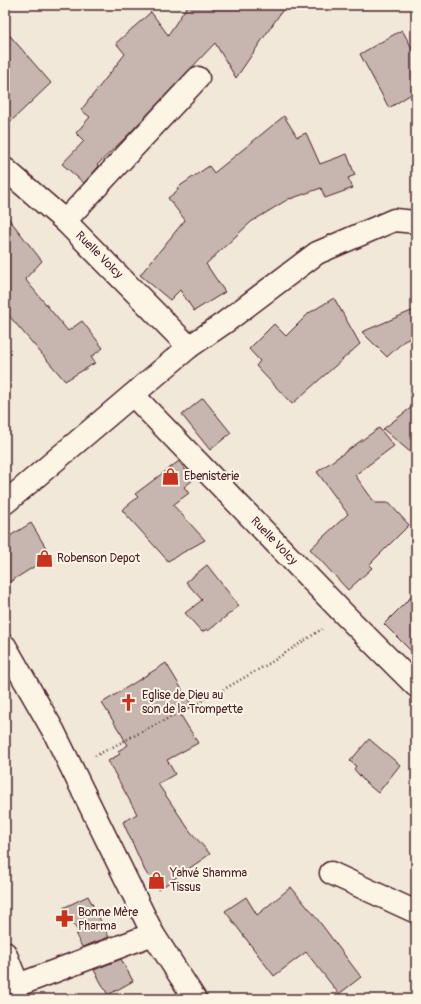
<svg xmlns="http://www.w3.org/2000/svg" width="421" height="1004" font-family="Pangolin,sans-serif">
  <rect width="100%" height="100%" fill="#f1e8da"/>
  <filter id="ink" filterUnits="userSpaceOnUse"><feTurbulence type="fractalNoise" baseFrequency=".025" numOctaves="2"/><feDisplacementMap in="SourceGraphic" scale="8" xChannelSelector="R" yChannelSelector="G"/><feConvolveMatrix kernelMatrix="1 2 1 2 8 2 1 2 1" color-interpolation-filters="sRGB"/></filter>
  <g filter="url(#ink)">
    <g fill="#c7b6af" stroke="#4a1f2b">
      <polygon points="188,5 286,5 236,78 215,43 124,139 97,165 99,166 84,183 62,164 84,141 76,133 90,117 81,110 125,54 116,43 151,12 168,35"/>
      <polygon points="5,30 51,83 5,127"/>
      <polygon points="402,30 416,55 416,91 389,108 360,54"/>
      <polygon points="284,116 297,137 306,133 320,164 347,154 355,175 348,178 353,188 325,198 321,188 290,199 290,198 251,222 206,264 225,292 194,311 180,290 170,300 140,275 185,220 168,198 178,190 177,188 209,166 214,173"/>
      <polygon points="5,214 42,261 25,279 68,331 82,321 103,348 91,357 95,363 65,381 5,311"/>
      <polygon points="334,298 360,344 292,404 256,366 260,361 249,349 274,324 286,336 309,313"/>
      <polygon points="416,309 416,336 404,341 387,357 362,332"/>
      <polygon points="203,398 231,433 210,450 182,415"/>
      <polygon points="416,404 416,457 383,429"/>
      <polygon points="379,428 394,446 355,475 375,503 389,503 409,525 369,565 372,568 348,590 310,549 348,514 317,472"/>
      <polygon points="179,461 193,480 184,487 189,493 173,505 205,540 168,561 122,510 138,497 135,494"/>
      <polygon points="31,523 51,556 5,585 5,539"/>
      <polygon points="207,565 239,606 208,631 207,629 202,632 185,613 202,600 186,582"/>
      <polygon points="416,592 416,656 384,624"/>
      <polygon points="166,663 192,706 180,714 198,743 167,760 175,774 158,784 190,831 210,854 158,890 145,871 123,822 137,814 108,761 120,754 118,751 128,745 102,703"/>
      <polygon points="369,739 400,765 378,793 365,782 354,769 356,766 350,761"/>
      <polygon points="291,887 308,908 309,908 361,977 339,994 306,952 274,976 225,911 246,897 257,915"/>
      <polygon points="88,896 109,937 82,947 76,935 79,933 63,908"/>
      <polygon points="121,959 133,981 108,995 94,970"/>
    </g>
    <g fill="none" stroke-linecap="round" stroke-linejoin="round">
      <defs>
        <g id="minor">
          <polyline points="5,169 65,221 189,347"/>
          <polyline points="65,221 198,78"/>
          <polyline points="133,395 345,615 416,686"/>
          <polyline points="5,503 189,347 224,323 317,253 394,220 416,222"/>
          <polyline points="5,646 54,732 153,934 195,999"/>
          <polyline points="331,873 416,912"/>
          <polyline points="5,953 18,985 153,934"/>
        </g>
      </defs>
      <use href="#minor" stroke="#4a1f2b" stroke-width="25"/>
      <polyline stroke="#4a1f2b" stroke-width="2.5" stroke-dasharray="1 3" stroke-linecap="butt" points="95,756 219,692 270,663 322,629"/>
      <use href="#minor" stroke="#fcf5e5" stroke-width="22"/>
    </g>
  </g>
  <defs>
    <symbol id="shop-bare" viewBox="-9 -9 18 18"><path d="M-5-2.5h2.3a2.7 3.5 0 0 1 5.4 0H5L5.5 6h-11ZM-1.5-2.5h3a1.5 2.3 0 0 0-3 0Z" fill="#c8321e" stroke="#fcf5e5" stroke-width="2.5" paint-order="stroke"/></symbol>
    <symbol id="church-bare" viewBox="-9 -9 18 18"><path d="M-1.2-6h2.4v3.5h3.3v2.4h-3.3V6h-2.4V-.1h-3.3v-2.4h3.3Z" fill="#c8321e" stroke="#fcf5e5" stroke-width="2.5" paint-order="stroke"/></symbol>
    <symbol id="pharmacy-bare" viewBox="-9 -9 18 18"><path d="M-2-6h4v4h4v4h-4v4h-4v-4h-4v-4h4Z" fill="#c8321e" stroke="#fcf5e5" stroke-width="2.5" paint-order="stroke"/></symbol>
  </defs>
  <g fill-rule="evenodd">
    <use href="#shop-bare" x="158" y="464" width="25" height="25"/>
    <use href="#shop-bare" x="32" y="546" width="25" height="25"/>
    <use href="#church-bare" x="116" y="690" width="25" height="25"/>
    <use href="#shop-bare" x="144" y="868" width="25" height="25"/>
    <use href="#pharmacy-bare" x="52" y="906" width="25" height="25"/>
  </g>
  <g text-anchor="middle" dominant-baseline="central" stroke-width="4" stroke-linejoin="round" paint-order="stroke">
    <g font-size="12" fill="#4a1f2b" stroke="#fcf5e5">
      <text transform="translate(99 255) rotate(45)">Ruelle Volcy</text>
      <text transform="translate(274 541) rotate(46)">Ruelle Volcy</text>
    </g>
    <g font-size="12" fill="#4a1f2b" stroke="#fcf5e5" text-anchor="start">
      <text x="184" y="476">Ebenisterie</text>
      <text x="57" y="558">Robenson Depot</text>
      <text x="142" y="695">Eglise de Dieu au<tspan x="142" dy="14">son de la Trompette</tspan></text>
      <text x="170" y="873">Yahvé Shamma<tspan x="170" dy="14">Tissus</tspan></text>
      <text x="78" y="912">Bonne Mère<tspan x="78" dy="14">Pharma</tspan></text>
    </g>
  </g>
  <rect width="421" height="1004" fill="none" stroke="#fcf5e5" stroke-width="20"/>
  <rect x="10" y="10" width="401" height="984" fill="none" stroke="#4a1f2b" stroke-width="1.5" filter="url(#ink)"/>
</svg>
